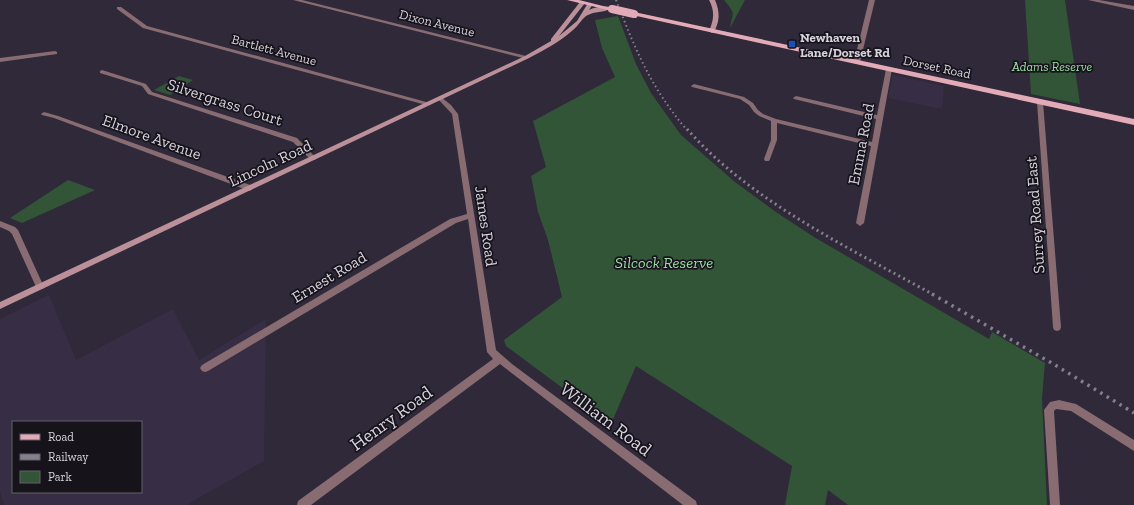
<svg xmlns="http://www.w3.org/2000/svg" width="1134" height="505" font-family="'Zilla Slab',serif">
  <rect width="100%" height="100%" fill="#2f2939"/>
  <g fill="#372e45" fill-rule="evenodd">
    <polygon points="893,75 944,86 942,109 888,98"/>
    <path d="M49,295L76,360L173,309L199,360L266,319L264,461L186,505H4L0,492V319ZM13,422H141V492H13Z"/>
  </g>
  <g fill="#325537">
    <path d="M724,0H745L730,28C733,12 736,14 724,0Z"/>
    <polygon points="1025,0 1065,0 1080,104 1031,94"/>
    <polygon points="618,16 636,64 651,93 681,135 735,182 776,212 814,237 989,339 992,332 1045,363 1042,398 1047,505 848,505 828,490 825,505 785,505 792,466 636,366 611,424 506,346 504,340 562,297 548,240 538,212 531,176 546,167 533,121 615,77 602,48 595,20"/>
    <polygon points="179,76 193,80 170,95 154,90"/>
    <polygon points="68,180 95,190 22,223 10,218"/>
  </g>
  <g fill="none" stroke-linecap="round" stroke-linejoin="round">
    <g fill="#886c72" fill-rule="evenodd">
      <polygon points="293,0 302,0 530,57 527,59"/>
      <polygon points="869,0 875,0 860,62 857,64 854,62"/>
      <polygon points="1088,0 1099,0 1134,6 1134,10"/>
      <polygon points="117,7 121,7 147,26 430,103 431,104 430,105 426,105 143,28 117,9"/>
      <polygon points="55,51 57,52 57,54 0,62 0,58"/>
      <polygon points="889,67 892,69 864,223 860,226 856,223 871,146 777,123 777,140 770,159 769,161 765,161 764,159 771,140 771,121 759,116 754,112 749,105 740,99 692,87 691,86 694,84 744,97 753,103 758,110 763,114 776,119 872,142 876,119 794,99 793,98 796,96 877,115 886,69"/>
      <polygon points="102,70 146,84 152,92 297,138 316,158 315,160 311,160 293,142 148,94 142,86 100,73 100,71"/>
      <polygon points="441,97 451,105 458,114 496,350 512,364 696,501 697,505 683,505 500,364 311,505 297,505 298,501 493,359 487,352 468,219 456,223 208,371 205,372 202,371 200,368 202,365 450,219 467,214 452,114 438,99"/>
      <polygon points="1040,100 1043,102 1061,327 1060,330 1057,331 1054,330 1053,327 1037,102"/>
      <polygon points="44,112 58,116 253,186 254,188 250,191 247,190 54,118 42,115 41,114"/>
      <polygon points="0,221 15,227 18,230 44,287 43,289 37,289 12,234 9,231 0,227"/>
      <polygon points="1059,400 1076,404 1134,440 1134,451 1071,411 1056,409 1054,411 1060,505 1050,505 1044,410 1050,402"/>
    </g>
    <g fill="#bb9099" fill-rule="evenodd">
      <path d="M709,0H715C720,12 720,21 714,32L712,33L709,31C714,20 715,11 709,0Z"/>
      <path d="M582,1L585,3L559,36L577,21L588,3L593,4L589,10C595,7 606,5 612,8C604,13 594,11 586,16C581,20 578,26 573,30C560,42 544,50 529,58L0,309V302L525,56L551,41V39L580,2Z"/>
    </g>
    <g fill="#e3abb7" fill-rule="evenodd">
      <polygon points="567,0 579,0 615,9 612,11"/>
      <polygon points="634,12 1134,119 1134,125 632,15 632,13"/>
    </g>
    <path stroke="#85808d" stroke-width="2" stroke-dasharray="1.5 3" stroke-linecap="butt" d="M616,0C636,51 651,88 687,130"/>
    <path stroke="#85808d" stroke-width="3" stroke-dasharray="2 3.5" stroke-linecap="butt" d="M687,129C750,201 851,249 934,295"/>
    <polyline stroke="#85808d" stroke-width="3.5" stroke-dasharray="2.5 5" stroke-linecap="butt" points="932,294 1050,362 1134,413"/>
    <polyline stroke="#e3abb7" stroke-width="8" points="612,9 634,14"/>
  </g>
  <rect fill="#1a4fb4" stroke="#16131b" stroke-width="1.5" x="788" y="40" width="8" height="8" rx="2"/>
  <g text-anchor="middle" dominant-baseline="central" stroke-width="3.5" stroke-linejoin="round" paint-order="stroke">
    <g font-size="13" fill="#d7d3de" stroke="#16131b">
      <text transform="translate(437 23) rotate(14)">Dixon Avenue</text>
      <text transform="translate(274 50) rotate(15)">Bartlett Avenue</text>
      <text transform="translate(937 67) rotate(12)">Dorset Road</text>
    </g>
    <g font-size="13" font-weight="bold" fill="#d7d3de" stroke="#16131b" text-anchor="start">
      <text x="800" y="37">Newhaven<tspan x="800" dy="15">Lane/Dorset Rd</tspan></text>
    </g>
    <g font-size="13" font-style="italic" fill="#98dda1" stroke="#16131b">
      <text x="1052" y="66">Adams Reserve</text>
    </g>
    <g font-size="16" fill="#d7d3de" stroke="#16131b">
      <text transform="translate(225 102) rotate(18)">Silvergrass Court</text>
      <text transform="translate(152 137) rotate(20)">Elmore Avenue</text>
      <text transform="translate(861 144) rotate(-79)">Emma Road</text>
      <text transform="translate(270 163) rotate(-25)">Lincoln Road</text>
      <text transform="translate(1035 215) rotate(-94)">Surrey Road East</text>
      <text transform="translate(486 226) rotate(82)">James Road</text>
      <text transform="translate(329 277) rotate(-31)">Ernest Road</text>
    </g>
    <g font-size="16" font-style="italic" fill="#98dda1" stroke="#16131b">
      <text x="664" y="262">Silcock Reserve</text>
    </g>
    <g font-size="19" fill="#d7d3de" stroke="#16131b">
      <text transform="translate(391 418) rotate(-36)">Henry Road</text>
      <text transform="translate(606 419) rotate(37)">William Road</text>
    </g>
  </g>
  <rect x="12" y="421" width="130" height="72" fill="#16131b" stroke="#636069"/>
  <rect x="20" y="434" width="20" height="6" fill="#e3abb7" stroke="#636069"/>
  <text x="48" y="441" font-size="12" fill="#d7d3de">Road</text>
  <rect x="20" y="454" width="20" height="6" fill="#85808d" stroke="#636069"/>
  <text x="48" y="461" font-size="12" fill="#d7d3de">Railway</text>
  <rect x="20" y="471" width="20" height="12" fill="#325537" stroke="#636069"/>
  <text x="48" y="481" font-size="12" fill="#d7d3de">Park</text>
</svg>
